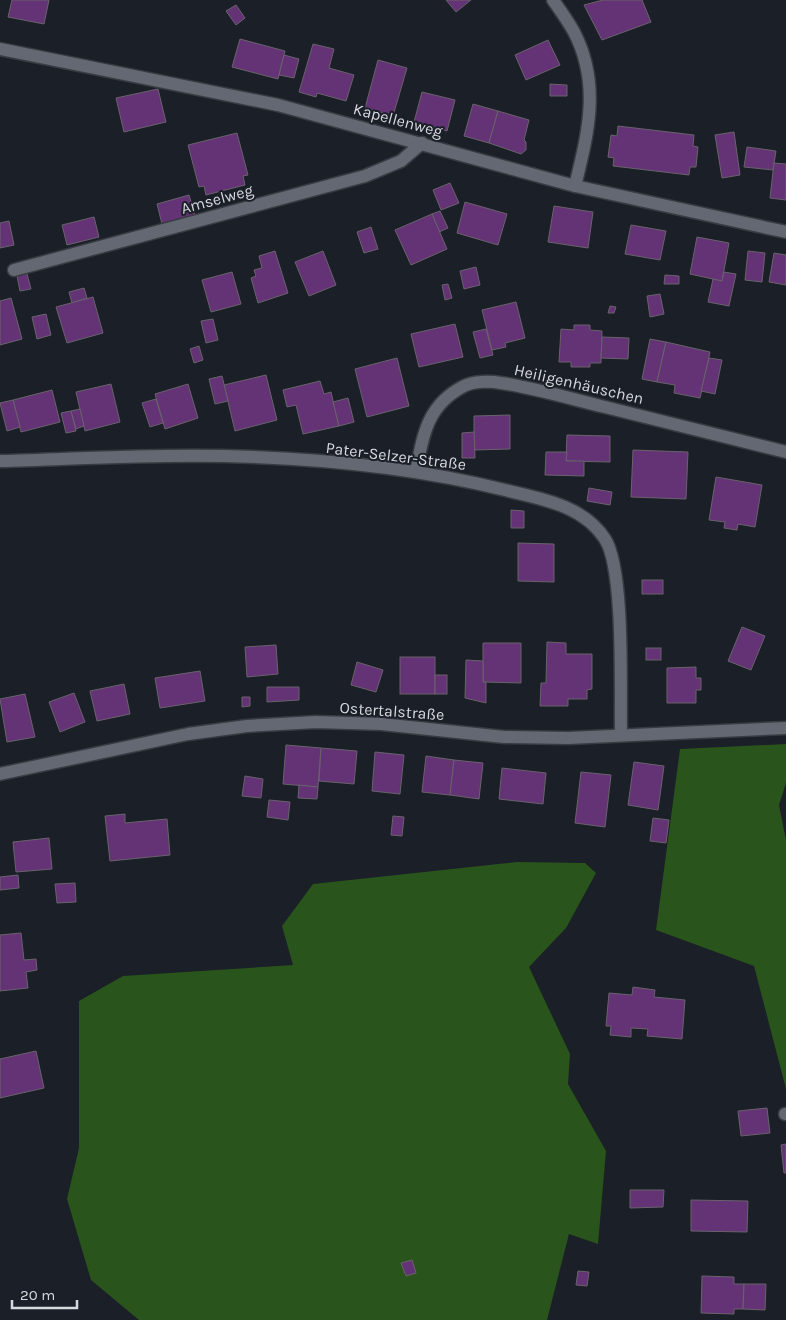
<svg xmlns="http://www.w3.org/2000/svg" width="786" height="1320" font-family="Karla,sans-serif">
  <rect width="100%" height="100%" fill="#1b1f27"/>
  <g fill="#29541b">
    <polygon points="786,744 786,783 779,805 786,840 786,1089 754,966 656,930 680,749"/>
    <polygon points="517,862 585,863 596,873 566,928 529,967 570,1054 568,1084 606,1151 598,1244 569,1234 547,1320 139,1320 91,1280 67,1199 79,1148 79,1001 123,976 293,965 282,926 313,884"/>
  </g>
  <g fill="#643375" stroke="#69636c">
    <polygon points="12,0 49,0 44,24 8,17"/>
    <polygon points="446,0 471,0 456,12"/>
    <polygon points="603,0 642,0 651,22 602,40 584,5"/>
    <polygon points="236,5 245,18 236,25 226,11"/>
    <polygon points="240,39 285,51 278,79 232,67"/>
    <polygon points="548,40 560,65 526,80 515,55"/>
    <polygon points="313,44 334,49 329,68 354,75 346,101 317,93 316,97 299,92"/>
    <polygon points="284,55 299,59 294,78 279,75"/>
    <polygon points="378,60 407,68 393,116 365,108"/>
    <polygon points="550,84 567,85 567,96 550,96"/>
    <polygon points="158,89 166,122 124,132 116,98"/>
    <polygon points="422,92 455,100 447,131 414,122"/>
    <polygon points="473,104 498,111 489,143 464,136"/>
    <polygon points="498,111 529,120 524,140 526,142 526,150 521,154 489,143"/>
    <polygon points="618,126 694,135 693,146 698,147 696,167 690,167 689,175 613,166 614,158 608,157 611,135 617,136"/>
    <polygon points="734,132 740,175 722,178 715,135"/>
    <polygon points="237,133 248,175 243,176 245,185 206,195 204,186 199,187 188,145"/>
    <polygon points="747,147 776,151 773,170 744,167"/>
    <polygon points="774,163 786,164 786,200 770,198"/>
    <polygon points="450,183 459,203 441,210 433,190"/>
    <polygon points="189,195 195,215 162,224 157,204"/>
    <polygon points="465,202 507,214 498,245 457,233"/>
    <polygon points="554,206 593,212 588,248 548,242"/>
    <polygon points="440,211 448,228 439,232 432,214"/>
    <polygon points="432,214 447,249 411,265 395,230"/>
    <polygon points="94,217 99,237 67,245 62,225"/>
    <polygon points="9,221 14,245 0,248 0,223"/>
    <polygon points="631,225 666,231 660,260 625,254"/>
    <polygon points="371,227 378,249 364,253 357,232"/>
    <polygon points="697,237 729,243 722,281 690,274"/>
    <polygon points="275,251 288,293 258,303 251,278 256,276 254,270 262,268 259,256"/>
    <polygon points="323,251 336,285 309,296 295,262"/>
    <polygon points="748,251 765,253 762,282 745,280"/>
    <polygon points="774,253 786,255 786,285 769,282"/>
    <polygon points="476,267 480,285 464,289 460,271"/>
    <polygon points="232,272 241,304 211,312 202,280"/>
    <polygon points="724,272 736,274 729,306 708,302 713,279 722,281"/>
    <polygon points="27,274 31,289 20,291 17,276"/>
    <polygon points="665,275 679,276 679,284 664,284"/>
    <polygon points="448,284 452,298 445,300 442,285"/>
    <polygon points="84,288 87,298 72,303 69,292"/>
    <polygon points="660,294 664,314 650,317 647,296"/>
    <polygon points="93,297 103,333 67,343 56,307"/>
    <polygon points="11,298 22,339 0,345 0,301"/>
    <polygon points="516,302 525,338 505,343 506,347 492,350 482,310"/>
    <polygon points="610,306 616,307 614,313 608,313"/>
    <polygon points="46,314 51,335 37,339 32,317"/>
    <polygon points="213,319 218,340 206,343 201,321"/>
    <polygon points="455,324 463,357 419,367 411,334"/>
    <polygon points="574,325 590,325 590,330 602,331 601,363 590,363 590,367 571,367 571,362 559,362 561,329 574,330"/>
    <polygon points="486,329 493,355 480,358 473,332"/>
    <polygon points="602,337 629,338 628,359 601,358"/>
    <polygon points="650,339 666,342 657,382 642,379"/>
    <polygon points="666,342 710,352 700,398 674,393 675,385 657,382"/>
    <polygon points="199,346 203,360 194,363 190,349"/>
    <polygon points="397,358 409,406 367,417 355,369"/>
    <polygon points="709,358 722,360 715,394 701,391"/>
    <polygon points="266,375 277,420 235,431 224,385"/>
    <polygon points="222,376 228,401 215,404 209,379"/>
    <polygon points="320,381 324,394 331,392 339,426 303,434 296,405 287,407 283,390"/>
    <polygon points="111,384 120,422 85,431 76,392"/>
    <polygon points="188,384 198,418 165,429 155,394"/>
    <polygon points="52,390 60,422 21,432 13,400"/>
    <polygon points="348,398 354,422 339,426 333,402"/>
    <polygon points="156,399 163,423 150,427 142,403"/>
    <polygon points="13,400 20,427 7,431 0,403"/>
    <polygon points="80,409 84,426 76,429 71,411"/>
    <polygon points="71,411 76,431 66,433 61,413"/>
    <polygon points="510,415 510,449 474,450 474,416"/>
    <polygon points="474,432 475,458 462,458 462,433"/>
    <polygon points="567,435 610,436 610,462 566,461"/>
    <polygon points="633,450 688,452 686,499 631,497"/>
    <polygon points="546,452 567,452 566,461 584,461 584,476 545,475"/>
    <polygon points="716,477 762,485 755,527 738,524 737,530 724,528 725,522 709,520"/>
    <polygon points="589,488 612,492 610,505 587,501"/>
    <polygon points="511,510 524,511 524,528 511,528"/>
    <polygon points="518,543 554,544 554,582 518,581"/>
    <rect x="642" y="580" width="21" height="14"/>
    <polygon points="742,627 765,636 751,670 728,661"/>
    <polygon points="547,642 566,643 566,654 592,654 592,689 587,690 587,699 568,699 568,706 540,706 541,683 546,683"/>
    <polygon points="483,643 521,643 521,683 483,682"/>
    <polygon points="276,645 278,674 247,677 245,647"/>
    <rect x="646" y="648" width="15" height="12"/>
    <rect x="400" y="657" width="35" height="37"/>
    <polygon points="466,660 483,661 483,682 486,682 486,703 465,698"/>
    <polygon points="357,662 383,670 376,692 351,685"/>
    <polygon points="696,667 696,678 701,678 701,690 696,690 696,703 667,703 667,668"/>
    <polygon points="200,671 205,701 160,708 155,678"/>
    <rect x="435" y="675" width="12" height="19"/>
    <polygon points="124,684 130,714 97,721 90,691"/>
    <polygon points="267,687 299,687 299,700 267,702"/>
    <polygon points="74,693 85,722 60,732 49,702"/>
    <polygon points="25,694 35,737 7,742 0,699"/>
    <polygon points="242,697 250,697 250,706 242,707"/>
    <polygon points="286,745 321,748 318,787 283,784"/>
    <polygon points="321,748 357,751 354,784 319,781"/>
    <polygon points="375,752 404,755 400,794 372,791"/>
    <polygon points="426,756 454,760 450,795 422,792"/>
    <polygon points="454,760 483,763 479,799 450,795"/>
    <polygon points="634,762 664,766 658,810 628,805"/>
    <polygon points="502,768 546,773 543,804 499,799"/>
    <polygon points="581,772 611,775 605,827 575,823"/>
    <polygon points="245,776 263,779 261,798 242,796"/>
    <polygon points="299,785 318,787 317,799 298,798"/>
    <polygon points="269,800 290,802 288,820 267,817"/>
    <polygon points="125,814 125,823 167,819 170,855 110,861 105,816"/>
    <polygon points="393,816 404,817 402,836 391,835"/>
    <polygon points="653,818 669,820 666,843 650,841"/>
    <polygon points="49,838 52,869 16,872 13,842"/>
    <polygon points="18,875 19,888 0,890 0,877"/>
    <polygon points="75,883 76,902 57,903 55,884"/>
    <polygon points="21,933 24,960 36,959 37,970 26,972 28,988 0,991 0,935"/>
    <polygon points="633,987 655,990 654,997 685,1000 682,1039 647,1036 648,1029 631,1028 631,1037 610,1035 611,1026 606,1026 609,993 632,995"/>
    <polygon points="36,1051 44,1088 0,1098 0,1059"/>
    <polygon points="767,1108 770,1133 741,1136 738,1111"/>
    <polygon points="786,1144 786,1173 784,1173 781,1145"/>
    <polygon points="630,1190 664,1190 663,1207 630,1208"/>
    <polygon points="691,1200 748,1201 747,1232 691,1231"/>
    <polygon points="412,1260 416,1273 406,1276 401,1263"/>
    <polygon points="578,1271 589,1272 587,1286 576,1285"/>
    <polygon points="702,1276 734,1277 734,1284 744,1284 743,1309 734,1309 734,1314 701,1313"/>
    <polygon points="744,1284 766,1284 765,1310 743,1309"/>
  </g>
  <g fill="none" stroke-linecap="round" stroke-linejoin="round">
    <defs>
      <g id="minor">
        <path d="M553,0C560,10 568,21 574,32C601,84 588,133 575,186"/>
        <polyline points="0,49 278,105 575,186 786,232"/>
        <polyline points="14,270 365,176 401,161 422,143"/>
        <path d="M0,461C74,459 149,454 223,456C317,458 413,467 505,490C541,499 583,505 605,539C625,570 620,694 621,735"/>
        <path d="M416,472C423,435 427,405 464,386C474,381 490,381 501,383C536,388 571,399 605,407C665,422 726,437 786,452"/>
        <polyline points="0,774 188,734 247,726 316,722 381,724 504,737 568,738 786,728"/>
        <polyline points="785,1114 786,1114"/>
      </g>
    </defs>
    <use href="#minor" stroke="#383b41" stroke-width="15"/>
    <use href="#minor" stroke="#636872" stroke-width="12"/>
  </g>
  <g text-anchor="middle" dominant-baseline="central" stroke-width="4" stroke-linejoin="round" paint-order="stroke">
    <g font-size="16" fill="#d6d9de" stroke="#1b1f27">
      <text transform="translate(398 120) rotate(15)">Kapellenweg</text>
      <text transform="translate(217 199) rotate(-15)">Amselweg</text>
      <text transform="translate(579 384) rotate(13)">Heiligenhäuschen</text>
      <text transform="translate(396 456) rotate(7)">Pater-Selzer-Straße</text>
      <text transform="translate(392 711) rotate(4)">Ostertalstraße</text>
    </g>
  </g>
  <path d="M12 1300v8h65v-8" fill="none" stroke="#d6d9de" stroke-width="2.5"/>
  <text x="20" y="1300" font-size="15" fill="#d6d9de" stroke="#1b1f27" stroke-width="4" paint-order="stroke">20 m</text>
</svg>
